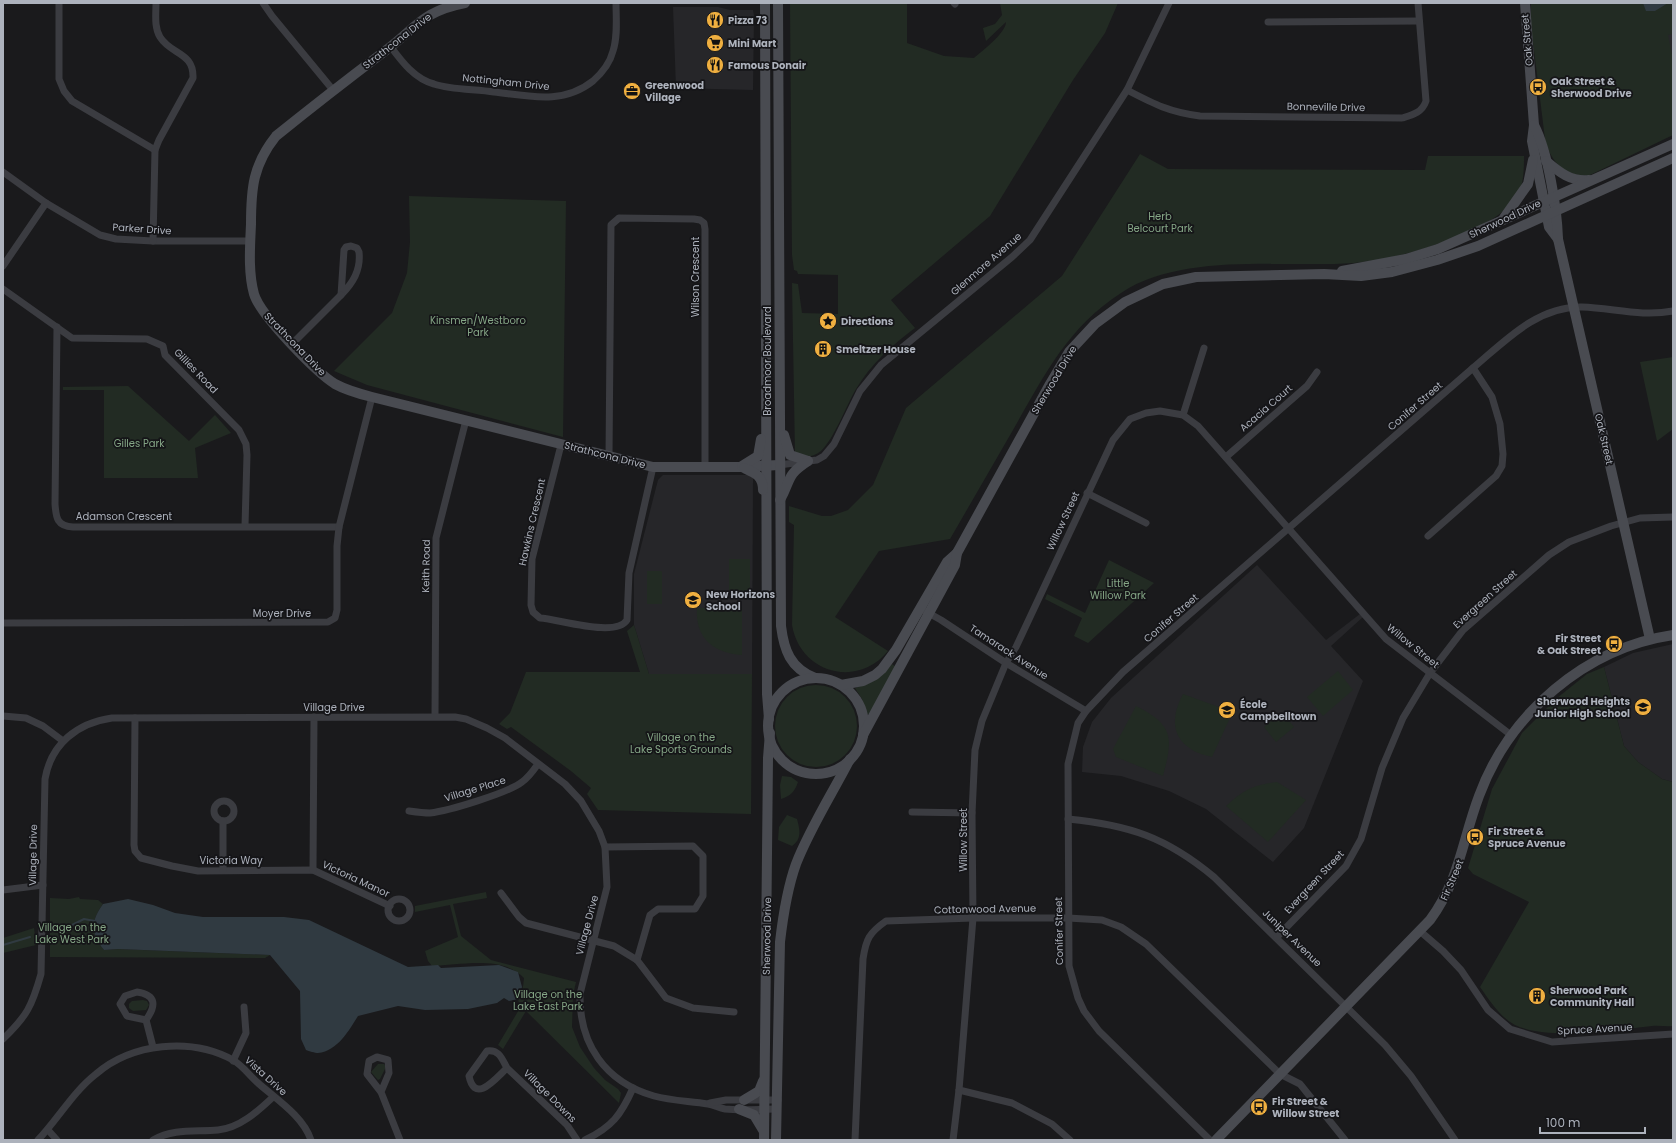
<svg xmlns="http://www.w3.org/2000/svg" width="1676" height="1143" font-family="Poppins,sans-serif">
  <rect width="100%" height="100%" fill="#1a1a1c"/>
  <g fill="#262629">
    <polygon points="673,7 718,7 730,10 753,10 754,16 753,90 676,88"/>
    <polygon points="1673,30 1673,79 1663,32"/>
    <polygon points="663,475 749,475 753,477 752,674 649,674 634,625 634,574 658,480"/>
    <polygon points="1257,565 1326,640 1360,614 1363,617 1331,646 1363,681 1304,828 1273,862 1206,809 1169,791 1121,776 1082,772 1083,747 1092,722 1111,698"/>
    <polygon points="1673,644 1673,782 1662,779 1638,762 1624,746 1604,667 1633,653"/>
  </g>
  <g fill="#222b23">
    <path d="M790,3H907V43L944,56L974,58C982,51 1006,33 1006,22L986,41L983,28L995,24L1002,15L1000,3H1118L1105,33L1073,80L990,216L891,300L915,328C892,345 871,364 856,389C846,406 834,439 821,451C813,458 804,457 795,455L792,283L798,284L802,313L838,314V275L798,274L797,271L794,270L792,255Z"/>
    <path d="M1531,3H1673V34L1668,35L1673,59V135L1588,176C1564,176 1550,161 1545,139L1531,26Z"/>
    <path d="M1140,154L1168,169L1425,170L1428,156H1524C1524,168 1524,185 1517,197C1505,214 1480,227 1461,235C1427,249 1390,260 1354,263C1282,268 1183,252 1121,293C1067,328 1044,376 1013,430C992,466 971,503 950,539L879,551L835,617L888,651C857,689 800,673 792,625L794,525L789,522V506L822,516H831L848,510L873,485L906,408L1062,276Z"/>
    <polygon points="409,196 566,201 563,437 367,385 334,371 392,313 407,273 410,242"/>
    <polygon points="1673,357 1673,429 1657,441 1640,362"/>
    <polygon points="128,386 189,441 215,415 231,433 195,448 198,478 104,478 104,390 63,390 63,387"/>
    <polygon points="729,559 750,559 750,592 729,593"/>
    <polygon points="1109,560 1154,583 1088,643 1074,636 1082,618 1045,599 1047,594 1085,613"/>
    <polygon points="647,571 661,571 662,572 662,604 647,604"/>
    <path d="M742,607V655C713,653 695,638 697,608Z"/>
    <polygon points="634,625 649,674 752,674 751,814 598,810 587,794 591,788 571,771 511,727 507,729 499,724 510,713 526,672 640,672 627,631"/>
    <path d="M892,664L896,667L869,714H867L862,699L855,688C871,684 882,677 892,664Z"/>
    <path d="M1604,667L1624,746L1638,762L1662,779L1673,782V1026C1666,1027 1659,1025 1652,1026C1616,1030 1547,1041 1515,1025C1500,1017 1490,1001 1480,987L1529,902L1473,874L1468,868L1492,789L1522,733L1557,698L1587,674Z"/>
    <polygon points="1338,671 1353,690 1323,716 1307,697"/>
    <circle cx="816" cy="726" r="41"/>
    <path d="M1183,694L1227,710L1229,720L1212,757C1205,755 1196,753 1191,749C1169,735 1173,713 1183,694Z"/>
    <path d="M1136,706C1174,725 1173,738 1163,776L1116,757L1113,749Z"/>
    <polygon points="1282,712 1294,727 1276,742 1264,727"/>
    <path d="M782,776L791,777L798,782C795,791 791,796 781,799L780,785Z"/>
    <path d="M1277,782L1306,800L1268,842L1226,806C1243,790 1253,785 1277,782Z"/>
    <path d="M787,815L797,819C800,830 802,839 792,846L778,840L779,827Z"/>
    <path d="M486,892L487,898L453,904L461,936L491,960L576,982L573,995L572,1027L580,1047L594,1068L605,1080L618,1089L621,1093L619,1103L526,1011L503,1049L498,1045L520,1008L518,999L514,1000C523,995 523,987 524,978C503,955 460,965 432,966L428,961L425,951L458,937L450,905L415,912V906Z"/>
    <path d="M79,897L80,899L98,900L103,904C90,922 91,934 104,950L118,949L270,955L265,958L50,957V898L69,899Z"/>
    <polygon points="34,928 36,945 3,953 3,938"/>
    <polygon points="143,1000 147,1001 149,1005 146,1010 133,1011 129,1008 129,1004 132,1001"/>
    <polygon points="378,1064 384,1064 386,1067 380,1079 378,1080 371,1072"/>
  </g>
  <g fill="#303a41">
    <polygon points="1643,3 1668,3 1655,11 1646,11"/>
    <path d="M128,899L153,905L175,913L203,917H284L309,920L408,967L438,965L441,968L499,965L518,972L522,987L518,999L509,1001L504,998L497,1003L468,1009L425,1010L398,1006L358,1016C349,1030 338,1051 318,1053C315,1053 309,1051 306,1050L301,1039L300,991L270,955L118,949L104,950C91,934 90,922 103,904Z"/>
  </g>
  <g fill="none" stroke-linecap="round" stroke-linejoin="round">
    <g stroke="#303a41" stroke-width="2">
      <polyline points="53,926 60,931 84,919 95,921"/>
      <polyline points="3,945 30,937"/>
    </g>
    <g stroke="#3b3c41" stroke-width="7">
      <polyline points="59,3 59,79 64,91 72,101 155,150"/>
      <polyline points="263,3 272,16 333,90"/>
      <polyline points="954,3 955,4"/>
      <polyline points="1268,22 1419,21"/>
      <path d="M391,47C402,62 415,79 434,84C452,90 475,89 494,92C529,96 563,105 593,81C602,73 610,63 613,51C618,36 616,18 616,3"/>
      <path d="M1127,90C1154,104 1169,112 1200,116L1402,118C1412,115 1422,113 1426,101L1418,3"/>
      <polyline points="3,172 46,203 100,235 116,239 153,241 251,241"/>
      <path d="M153,241L155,150L159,140L193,78C194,52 171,55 160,37C154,27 156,14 156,3"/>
      <path d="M351,246L357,248L359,252C361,270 353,283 341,295L344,250L346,247Z"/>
      <polyline points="3,266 46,203"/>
      <polyline points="3,289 72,338 147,339 163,346 165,355 239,430 246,444 247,455 245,526"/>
      <path d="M57,327L55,504C56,518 57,526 73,527H339"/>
      <polyline points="292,344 341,295"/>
      <polyline points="1183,415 1204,348"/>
      <path d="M561,445L532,559L531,605L533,612L540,618C559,619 616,638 627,620L629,573L653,467"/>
      <polyline points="609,457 611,225 619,218 694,219 700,220 704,223 705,229 705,467"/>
      <polyline points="1226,457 1307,386 1317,372"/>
      <polyline points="779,465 817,460 824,456 834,444 860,391 881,365 1012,257 1030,240 1127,90 1169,3"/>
      <polyline points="1087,493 1146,523"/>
      <polyline points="1428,536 1496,476 1502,466 1503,454 1500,424 1492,397 1473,368"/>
      <polyline points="925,611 941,620 1006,663 1086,711"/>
      <polyline points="3,623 328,622 335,618 337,610 337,546 339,527 372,397"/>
      <polyline points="3,716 26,718 43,726 63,741"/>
      <polyline points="435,716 436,538 466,420"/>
      <polyline points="135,718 134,845 135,851 141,858 172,866 198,871 313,870 390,906"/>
      <circle cx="224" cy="811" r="10"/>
      <path d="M409,811C416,812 423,813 430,813C448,811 508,793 522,782C529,777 533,771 538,764"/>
      <polyline points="912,812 972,813"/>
      <path d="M1068,819C1129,825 1166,837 1214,877L1385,1045L1411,1076L1455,1140"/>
      <polyline points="223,821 223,870"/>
      <polyline points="605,847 693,846 703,856 703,896 695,909 658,909 650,915 637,960"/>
      <polyline points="313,870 314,717"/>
      <polyline points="3,890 43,885"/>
      <polyline points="501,893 519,917 526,923 614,946 637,960 666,998 693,1008 734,1012"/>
      <circle cx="399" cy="910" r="11"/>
      <polyline points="1421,932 1443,951 1461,970 1488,1010 1510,1029 1552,1042 1673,1034"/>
      <polyline points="1277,937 1346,866 1361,839 1382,768 1403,718 1430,673 1463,630 1549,555 1569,542 1611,526 1640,518 1673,517"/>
      <path d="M137,992C157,995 156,1006 146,1020L127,1016L120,1004L125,996Z"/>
      <polyline points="146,1020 153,1047"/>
      <path d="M3,1039C27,1016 32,1006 41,974L45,779C51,744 77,723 112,718L455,717L466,719L487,728L505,738L565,784L581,801L599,831L605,847L607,887L580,994C579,1044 605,1082 654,1096C672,1101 690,1101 708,1104C714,1105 719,1108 725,1109C742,1111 760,1109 777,1109"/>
      <polyline points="233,1061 246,1033 244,1007"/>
      <path d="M507,1068C496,1078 475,1105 469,1076L487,1051C499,1049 502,1059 507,1068L567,1125L577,1140"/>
      <polyline points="959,1090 1012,1103 1052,1124 1070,1140"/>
      <polyline points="381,1092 389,1073 388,1060 377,1057 369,1061 367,1074 381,1092 400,1140"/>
      <polyline points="710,1103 726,1100 778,1100"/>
      <polyline points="48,1130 57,1140"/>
      <path d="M38,1140C58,1119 73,1092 96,1074C132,1043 191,1037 233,1060C242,1065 250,1076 258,1083C276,1099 303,1116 311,1140"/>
      <path d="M153,1140C174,1128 195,1132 218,1130C240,1128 258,1111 273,1097"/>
      <path d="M585,1140C612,1127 621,1115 633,1088"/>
      <path d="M855,1140L863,959C866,939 869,933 886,921L973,918H1068L1102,920L1121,927L1146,944L1280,1074L1300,1084L1345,1140"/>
      <polyline points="953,1140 959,1090 973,918 972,813 975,750 982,721 1006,663 1016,647 1113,440 1130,419 1146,413 1160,411 1183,415 1198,426 1386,639 1511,735"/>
      <path d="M1210,1140L1099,1031L1084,1011L1078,998L1069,966L1068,764L1078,723L1086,711L1123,672L1473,368C1504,342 1537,306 1582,307C1613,308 1641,317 1673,311"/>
    </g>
    <g stroke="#494b51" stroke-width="10">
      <path d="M465,3C423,11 417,27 385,51C348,79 312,107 276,136C253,165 251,188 251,224C250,247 248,272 254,294C260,315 316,372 335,384C346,390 360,394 372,397L653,467H740L779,465"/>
      <polyline points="765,3 767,694 769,719"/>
      <path d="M778,3L781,626C784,650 790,668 815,678"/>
      <polyline points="1525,3 1534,125 1532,141 1549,227 1558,239"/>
      <path d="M1534,125C1548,152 1557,208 1558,239L1650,639"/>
      <path d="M1546,161C1559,172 1571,182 1589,180"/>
      <polyline points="1504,218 1528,184 1533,160"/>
      <polyline points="1342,271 1406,259 1438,249 1673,144"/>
      <polyline points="784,435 790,455 808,461"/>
      <polyline points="742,466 758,456 761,439"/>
      <path d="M744,468C755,473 763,476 763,490"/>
      <path d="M780,500C792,479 785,476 808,461"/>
      <circle cx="816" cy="726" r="48"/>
      <polyline points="841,685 863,681 875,675 882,669 896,650 947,562 957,553"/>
      <polyline points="863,735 955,565 957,553 1050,384 1069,352 1095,324 1125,302 1163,284 1196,277 1324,274 1361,276 1392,272 1437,260 1478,246 1673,158"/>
      <polyline points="744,1100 759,1091 763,1081"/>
      <polyline points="739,1109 754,1115 763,1130"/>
      <polyline points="764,1140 768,758 770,733"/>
      <path d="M776,1140L780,942C783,916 787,889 796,864C810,828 832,794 850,759"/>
      <path d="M1216,1140L1430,920C1460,879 1462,841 1479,796C1509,714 1585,648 1673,635"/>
    </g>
  </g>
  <defs>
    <symbol id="restaurant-disc" viewBox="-11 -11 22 22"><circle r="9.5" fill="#efaf40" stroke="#151518"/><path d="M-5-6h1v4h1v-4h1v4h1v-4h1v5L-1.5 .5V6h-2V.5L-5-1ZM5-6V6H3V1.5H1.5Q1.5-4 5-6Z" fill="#111"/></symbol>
    <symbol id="supermarket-disc" viewBox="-11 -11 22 22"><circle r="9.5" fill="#efaf40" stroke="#151518"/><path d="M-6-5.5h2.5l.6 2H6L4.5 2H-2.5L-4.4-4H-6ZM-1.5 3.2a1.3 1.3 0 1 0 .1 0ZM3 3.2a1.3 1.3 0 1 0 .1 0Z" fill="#111"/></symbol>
    <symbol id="bus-disc" viewBox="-11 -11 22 22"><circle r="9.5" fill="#efaf40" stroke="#151518"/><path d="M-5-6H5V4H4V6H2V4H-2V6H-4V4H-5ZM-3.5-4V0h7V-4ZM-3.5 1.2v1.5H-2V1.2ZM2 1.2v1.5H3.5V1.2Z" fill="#111"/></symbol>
    <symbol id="office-disc" viewBox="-11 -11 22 22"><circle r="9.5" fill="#efaf40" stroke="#151518"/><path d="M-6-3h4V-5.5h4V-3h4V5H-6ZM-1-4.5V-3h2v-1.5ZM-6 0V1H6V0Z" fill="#111"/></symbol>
    <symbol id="sight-disc" viewBox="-11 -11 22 22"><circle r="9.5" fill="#efaf40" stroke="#151518"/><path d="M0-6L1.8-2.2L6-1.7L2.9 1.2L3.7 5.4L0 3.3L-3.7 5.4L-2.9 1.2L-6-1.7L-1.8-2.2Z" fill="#111"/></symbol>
    <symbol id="building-disc" viewBox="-11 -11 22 22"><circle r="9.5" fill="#efaf40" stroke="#151518"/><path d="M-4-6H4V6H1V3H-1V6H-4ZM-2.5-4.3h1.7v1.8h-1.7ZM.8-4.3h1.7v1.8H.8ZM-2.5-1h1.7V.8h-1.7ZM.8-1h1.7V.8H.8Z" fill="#111"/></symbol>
    <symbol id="school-disc" viewBox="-11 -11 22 22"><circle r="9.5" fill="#efaf40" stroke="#151518"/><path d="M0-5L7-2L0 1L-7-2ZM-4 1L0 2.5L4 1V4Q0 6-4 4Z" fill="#111"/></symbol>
  </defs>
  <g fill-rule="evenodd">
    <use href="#restaurant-disc" x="705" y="10" width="20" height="20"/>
    <use href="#supermarket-disc" x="705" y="33" width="20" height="20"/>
    <use href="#restaurant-disc" x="705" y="55" width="20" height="20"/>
    <use href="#bus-disc" x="1528" y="77" width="20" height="20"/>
    <use href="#office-disc" x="622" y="81" width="20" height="20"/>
    <use href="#sight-disc" x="818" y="311" width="20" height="20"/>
    <use href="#building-disc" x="813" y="339" width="20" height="20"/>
    <use href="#school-disc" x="683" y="590" width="20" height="20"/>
    <use href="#bus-disc" x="1604" y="634" width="20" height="20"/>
    <use href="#school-disc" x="1633" y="697" width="20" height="20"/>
    <use href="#school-disc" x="1217" y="700" width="20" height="20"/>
    <use href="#bus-disc" x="1465" y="827" width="20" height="20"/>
    <use href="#building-disc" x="1527" y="986" width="20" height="20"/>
    <use href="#bus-disc" x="1249" y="1097" width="20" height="20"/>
  </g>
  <g text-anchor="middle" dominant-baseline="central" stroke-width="3.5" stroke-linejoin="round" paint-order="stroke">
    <g font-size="10" font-weight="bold" fill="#adb2bc" stroke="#151518" text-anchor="start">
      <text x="728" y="20">Pizza 73</text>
      <text x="728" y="43">Mini Mart</text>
      <text x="728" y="65">Famous Donair</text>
      <text x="1551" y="81">Oak Street &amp;<tspan x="1551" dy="12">Sherwood Drive</tspan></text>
      <text x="645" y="85">Greenwood<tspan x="645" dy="12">Village</tspan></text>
      <text x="841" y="321">Directions</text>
      <text x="836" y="349">Smeltzer House</text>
      <text x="706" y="594">New Horizons<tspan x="706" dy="12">School</tspan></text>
      <text x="1601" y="638" text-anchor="end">Fir Street<tspan x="1601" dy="12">&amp; Oak Street</tspan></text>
      <text x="1630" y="701" text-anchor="end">Sherwood Heights<tspan x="1630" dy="12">Junior High School</tspan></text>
      <text x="1240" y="704">École<tspan x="1240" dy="12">Campbelltown</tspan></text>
      <text x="1488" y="831">Fir Street &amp;<tspan x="1488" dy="12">Spruce Avenue</tspan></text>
      <text x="1550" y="990">Sherwood Park<tspan x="1550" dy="12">Community Hall</tspan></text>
      <text x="1272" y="1101">Fir Street &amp;<tspan x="1272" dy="12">Willow Street</tspan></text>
    </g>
    <g font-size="10" fill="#adb2bc" stroke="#151518">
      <text transform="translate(1527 40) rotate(-95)">Oak Street</text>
      <text transform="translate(397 41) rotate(-38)">Strathcona Drive</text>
      <text transform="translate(506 82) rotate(6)">Nottingham Drive</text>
      <text transform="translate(1326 107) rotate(1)">Bonneville Drive</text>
      <text transform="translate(1505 219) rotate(-25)">Sherwood Drive</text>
      <text transform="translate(142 229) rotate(4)">Parker Drive</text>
      <text transform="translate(986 264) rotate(-41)">Glenmore Avenue</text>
      <text transform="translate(695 277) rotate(-90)">Wilson Crescent</text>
      <text transform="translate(295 344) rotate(46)">Strathcona Drive</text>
      <text transform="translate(767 361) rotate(-90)">Broadmoor Boulevard</text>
      <text transform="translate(196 371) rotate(46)">Gillies Road</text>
      <text transform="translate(1054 380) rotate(-59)">Sherwood Drive</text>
      <text transform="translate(1415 406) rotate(-41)">Conifer Street</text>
      <text transform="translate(1266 408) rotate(-41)">Acacia Court</text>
      <text transform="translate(1604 439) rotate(77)">Oak Street</text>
      <text transform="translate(605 455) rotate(14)">Strathcona Drive</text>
      <text x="124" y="516">Adamson Crescent</text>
      <text transform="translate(1063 521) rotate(-65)">Willow Street</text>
      <text transform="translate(532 522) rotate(-77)">Hawkins Crescent</text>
      <text transform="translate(426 566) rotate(-89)">Keith Road</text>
      <text transform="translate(1485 599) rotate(-42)">Evergreen Street</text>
      <text x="282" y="613">Moyer Drive</text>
      <text transform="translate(1171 618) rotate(-41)">Conifer Street</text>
      <text transform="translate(1413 646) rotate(39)">Willow Street</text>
      <text transform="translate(1009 652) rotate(33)">Tamarack Avenue</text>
      <text x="334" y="707">Village Drive</text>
      <text transform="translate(475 789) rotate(-17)">Village Place</text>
      <text transform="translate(963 840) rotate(-90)">Willow Street</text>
      <text transform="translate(33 855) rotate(-89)">Village Drive</text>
      <text x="231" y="860">Victoria Way</text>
      <text transform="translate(356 879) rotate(25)">Victoria Manor</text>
      <text transform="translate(1452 880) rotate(-67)">Fir Street</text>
      <text transform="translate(1314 882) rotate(-47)">Evergreen Street</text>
      <text transform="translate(985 909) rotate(-1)">Cottonwood Avenue</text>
      <text transform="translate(587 925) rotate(-75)">Village Drive</text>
      <text transform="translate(1059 931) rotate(-91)">Conifer Street</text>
      <text transform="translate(767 936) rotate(-89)">Sherwood Drive</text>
      <text transform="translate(1292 938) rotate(44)">Juniper Avenue</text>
      <text transform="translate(1595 1029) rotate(-3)">Spruce Avenue</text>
      <text transform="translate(266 1076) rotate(42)">Vista Drive</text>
      <text transform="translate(550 1096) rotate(45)">Village Downs</text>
    </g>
    <g font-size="10" fill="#85a686" stroke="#151518">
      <text x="1160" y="216">Herb<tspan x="1160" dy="12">Belcourt Park</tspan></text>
      <text x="478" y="320">Kinsmen/Westboro<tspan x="478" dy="12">Park</tspan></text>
      <text x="139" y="443">Gilles Park</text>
      <text x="1118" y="583">Little<tspan x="1118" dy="12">Willow Park</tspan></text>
      <text x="681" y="737">Village on the<tspan x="681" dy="12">Lake Sports Grounds</tspan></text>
      <text x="72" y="927">Village on the<tspan x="72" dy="12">Lake West Park</tspan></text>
      <text x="548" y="994">Village on the<tspan x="548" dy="12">Lake East Park</tspan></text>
    </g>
  </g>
  <rect width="1676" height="1143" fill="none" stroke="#adb2bc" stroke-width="8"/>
  <path d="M1540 1127v6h105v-6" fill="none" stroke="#adb2bc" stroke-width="2"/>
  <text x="1546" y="1127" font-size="12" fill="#adb2bc" stroke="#151518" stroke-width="3" paint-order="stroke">100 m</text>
</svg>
